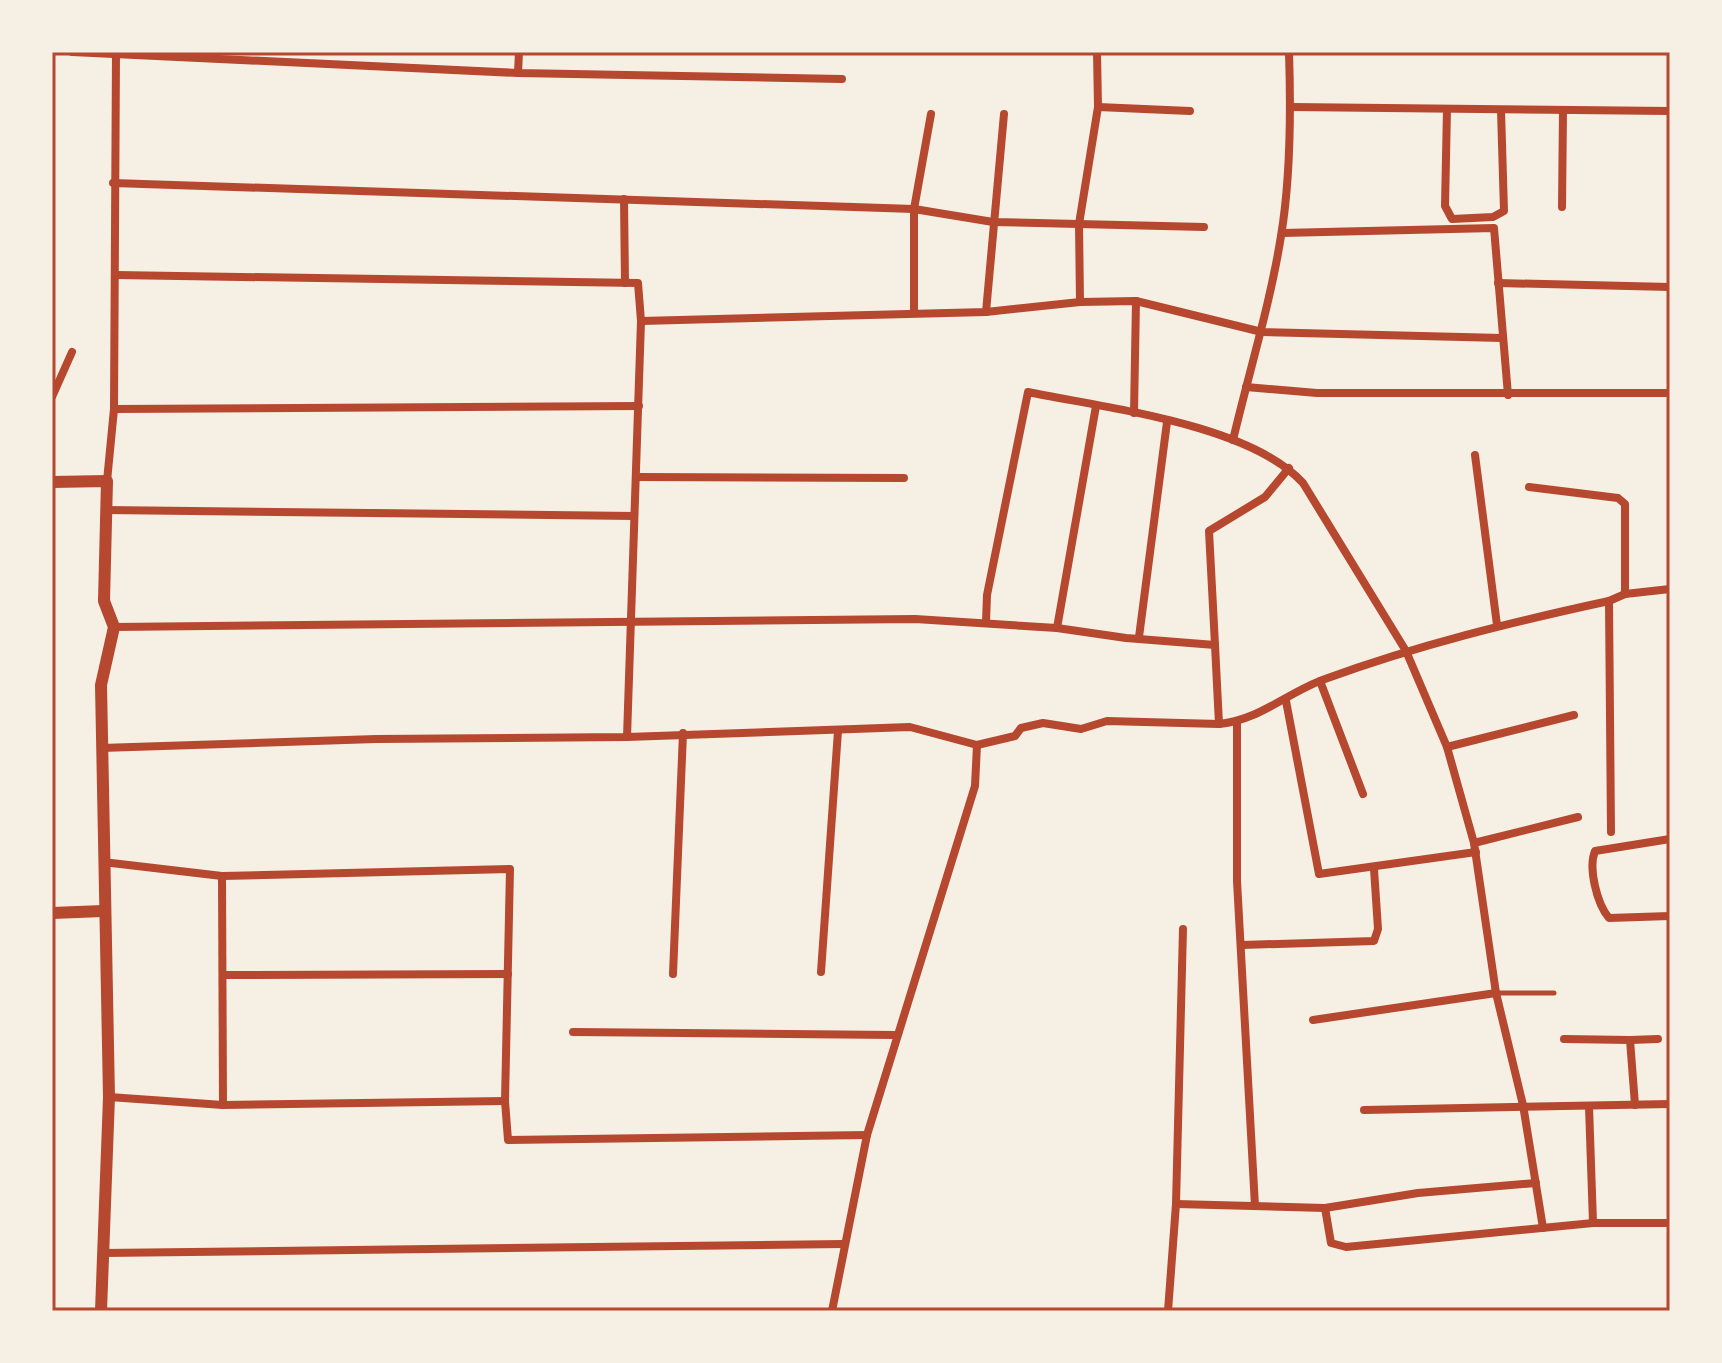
<svg xmlns="http://www.w3.org/2000/svg" width="1722" height="1363" font-family="'Varela Round',sans-serif">
  <rect width="100%" height="100%" fill="#f6efe4"/>
  <g fill="none" stroke-linecap="round" stroke-linejoin="round">
    <polyline stroke="#b5482f" stroke-width="5" points="1497,993 1554,993"/>
    <g stroke="#b5482f" stroke-width="8">
      <polyline points="72,52 518,73 842,79"/>
      <polyline points="518,73 519,52"/>
      <polyline points="1098,107 1190,111"/>
      <polyline points="1291,107 1670,111"/>
      <polyline points="1447,109 1445,206 1452,219 1493,217 1504,211 1501,110"/>
      <polyline points="113,183 914,209 993,222 1204,227"/>
      <polyline points="624,199 625,283"/>
      <polyline points="1562,207 1563,111"/>
      <polyline points="1282,233 1494,228 1508,395"/>
      <polyline points="116,275 638,283 641,321 627,737"/>
      <polyline points="1498,283 1670,287"/>
      <polyline points="1080,302 1079,224 1098,107 1097,52"/>
      <polyline points="986,312 1004,114"/>
      <polyline points="914,313 914,209 931,114"/>
      <polyline points="641,321 986,312 1080,302 1136,301 1262,332 1502,338"/>
      <polyline points="1246,387 1317,393 1670,393"/>
      <polyline points="52,397 72,352"/>
      <polyline points="114,409 639,406"/>
      <polyline points="1134,413 1136,301"/>
      <path d="M1233,440C1249,372 1270,305 1281,236C1291,176 1291,112 1289,52"/>
      <polyline points="1475,455 1497,625"/>
      <polyline points="636,477 904,478"/>
      <polyline points="107,481 114,409 116,53"/>
      <polyline points="1529,487 1618,498 1625,504 1625,594"/>
      <polyline points="105,510 634,516"/>
      <polyline points="1609,601 1611,832"/>
      <path d="M986,622L987,595L1028,392C1105,408 1249,424 1303,483L1406,651L1447,747L1474,843L1496,993L1523,1105L1543,1228"/>
      <polyline points="114,627 915,619 1057,628 1126,638 1215,645 1219,724"/>
      <polyline points="1057,628 1096,406"/>
      <polyline points="1139,637 1167,422"/>
      <polyline points="1215,645 1209,531 1265,497 1289,468"/>
      <polyline points="1320,681 1363,794"/>
      <polyline points="1286,701 1319,874 1476,852"/>
      <polyline points="1237,722 1237,881 1255,1206"/>
      <polyline points="1447,747 1574,715"/>
      <path d="M101,748L376,739L627,737L910,727L977,745L1015,736L1021,728L1043,723L1081,729L1107,721L1219,724C1260,720 1288,692 1325,679C1418,645 1512,622 1609,601L1625,594L1670,589"/>
      <path d="M1670,839L1595,851C1588,868 1597,904 1609,918L1670,916"/>
      <polyline points="1474,843 1578,817"/>
      <polyline points="103,862 222,876 510,869 505,1101 508,1140 867,1135"/>
      <polyline points="222,876 223,1105"/>
      <polyline points="1242,945 1374,941 1378,929 1374,869"/>
      <polyline points="821,972 838,731"/>
      <polyline points="673,974 683,733"/>
      <polyline points="223,975 508,974"/>
      <polyline points="1313,1020 1496,993"/>
      <polyline points="573,1032 895,1035"/>
      <polyline points="1564,1039 1630,1040 1635,1105"/>
      <polyline points="1630,1040 1658,1039"/>
      <polyline points="109,1097 223,1105 505,1101"/>
      <polyline points="1589,1106 1593,1223"/>
      <polyline points="1364,1110 1670,1104"/>
      <polyline points="1176,1204 1325,1208 1418,1193 1536,1183"/>
      <polyline points="1325,1208 1331,1243 1346,1247 1593,1223 1670,1223"/>
      <polyline points="103,1253 844,1244"/>
      <polyline points="832,1311 867,1135 975,786 977,745"/>
      <polyline points="1168,1311 1176,1204 1183,929"/>
    </g>
    <g stroke="#b5482f" stroke-width="12">
      <polyline points="52,482 107,481 104,601 114,627 101,685 109,1097 101,1311"/>
      <polyline points="52,913 103,911"/>
    </g>
  </g>
  <rect width="1722" height="1363" fill="none" stroke="#f6efe4" stroke-width="108"/>
  <rect x="54" y="54" width="1614" height="1255" fill="none" stroke="#b5482f" stroke-width="3"/>
</svg>
